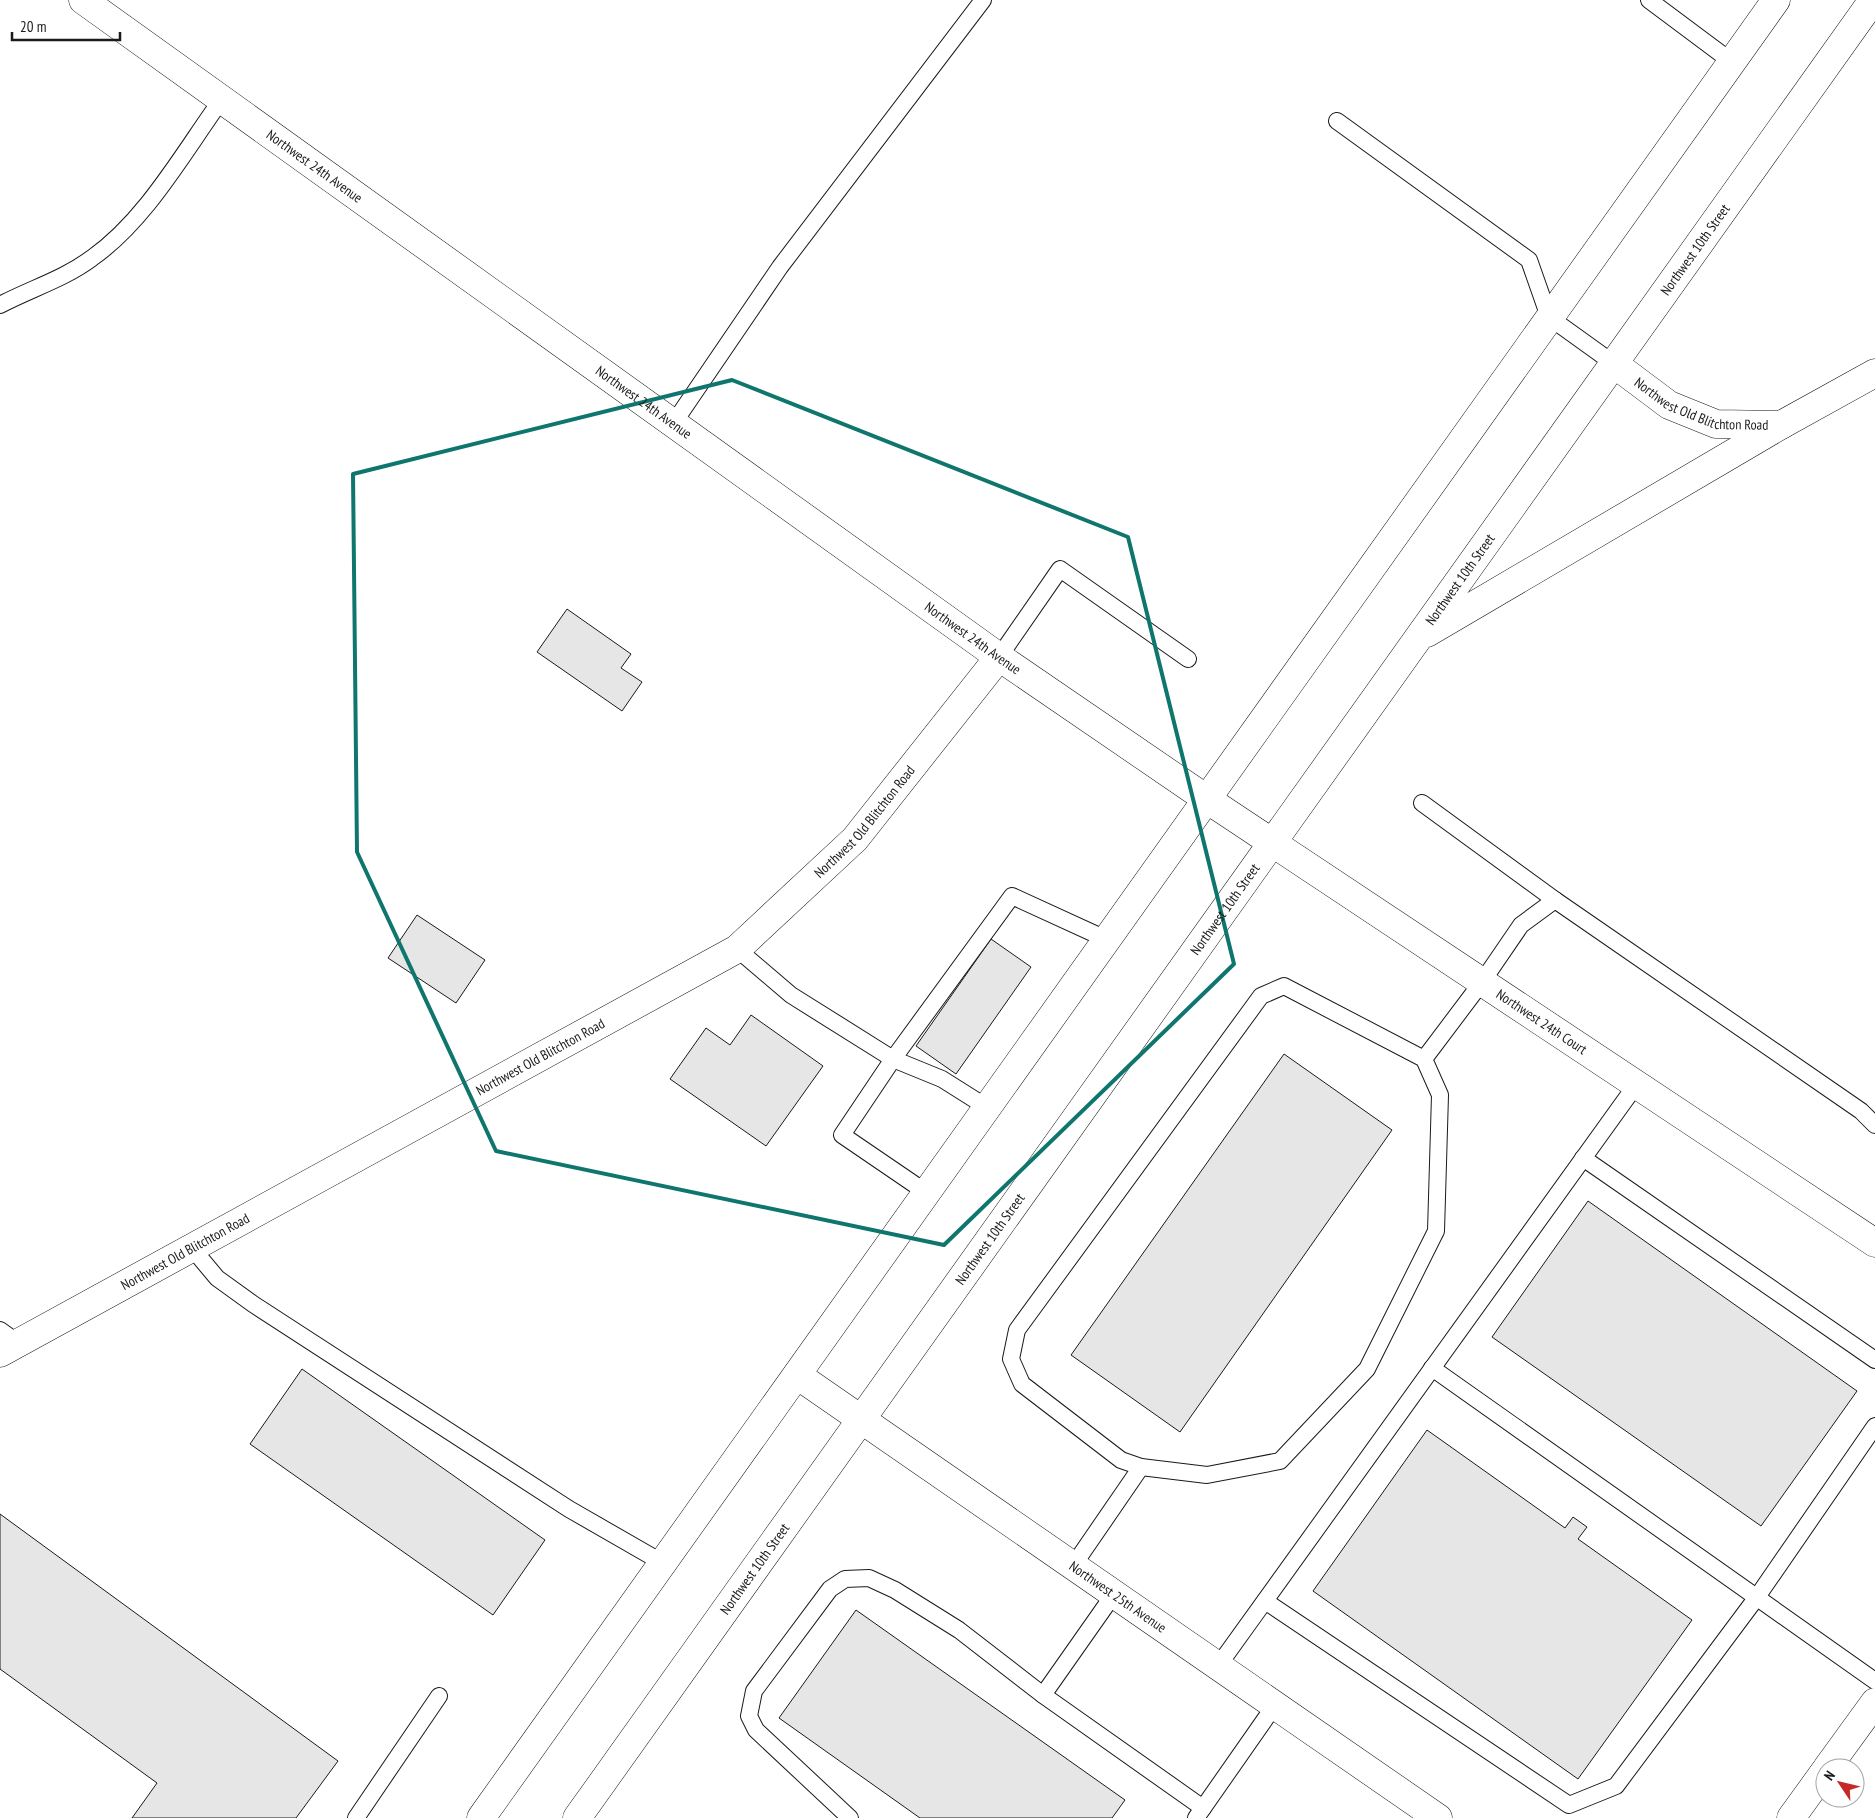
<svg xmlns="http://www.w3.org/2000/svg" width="1875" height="1818" font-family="'PT Sans Narrow',sans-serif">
  <rect width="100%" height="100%" fill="#fff"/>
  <g fill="#e6e6e6" stroke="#1a1a1a">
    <polygon points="567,609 631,654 621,668 642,682 622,711 537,652"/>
    <polygon points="417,915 485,960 456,1003 388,958"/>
    <polygon points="991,939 1031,967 956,1074 916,1046"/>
    <polygon points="751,1015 823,1066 766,1146 670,1079 706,1028 730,1045"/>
    <polygon points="1284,1054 1392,1130 1180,1432 1071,1355"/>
    <polygon points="1588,1201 1857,1391 1761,1526 1492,1337"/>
    <polygon points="302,1369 545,1540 493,1615 250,1444"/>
    <polygon points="1427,1430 1565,1528 1573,1517 1587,1527 1578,1539 1692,1620 1578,1779 1313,1591"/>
    <polygon points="0,1514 338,1761 296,1818 132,1818 157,1783 0,1669"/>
    <polygon points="856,1610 1125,1800 1112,1818 920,1818 779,1718"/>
  </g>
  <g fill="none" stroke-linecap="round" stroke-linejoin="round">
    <defs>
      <g id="service">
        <polyline points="1649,0 1732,62"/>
        <polyline points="1337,121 1529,260 1549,317 1613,363"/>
        <path d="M0,305C30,289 64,279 92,258C146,220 183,153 222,99"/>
        <polyline points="673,424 780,267 983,0"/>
        <polyline points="999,657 1060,569 1188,659"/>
        <polyline points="1422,803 1555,900"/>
        <polyline points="737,949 791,995 893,1059 942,1079 988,1108"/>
        <polyline points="1424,1059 1284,986 1261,996 1017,1330 1011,1359 1022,1384 1121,1460 1141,1467 1207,1475 1280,1461 1367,1369 1436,1231 1440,1095 1424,1059 1482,982 1521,925 1555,900 1861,1111 1875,1125"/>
        <polyline points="1583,1158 1875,1360"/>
        <polyline points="927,1193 842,1135 893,1059 1012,896 1108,940"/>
        <polyline points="192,1248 217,1278 253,1304 569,1509 663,1563"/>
        <polyline points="0,1330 18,1343"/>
        <polyline points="1432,1368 1875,1681"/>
        <polyline points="1073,1566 1141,1467"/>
        <polyline points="1265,1601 1569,1805 1616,1786 1757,1597 1875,1426"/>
        <polyline points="1218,1666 1636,1085"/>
        <polyline points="1043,1695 1114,1594"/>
        <polyline points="356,1818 439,1696"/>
        <polyline points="850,1818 756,1730 749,1716 754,1691 830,1589 845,1579 869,1578 895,1590 959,1630 1043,1695 1203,1808"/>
        <polyline points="1196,1818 1275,1705"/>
      </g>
      <g id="minor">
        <path id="s1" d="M83,0L999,657L1208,800L1875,1243"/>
        <path id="s2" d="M1613,363L1669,405L1716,424L1781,425L1875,373"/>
        <path id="s3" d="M0,1353L737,949L855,839L999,657"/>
        <path id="s4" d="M797,1375L1438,1818"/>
        <polyline points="1827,1768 1875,1702"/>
        <polyline points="1791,1818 1825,1771"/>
      </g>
      <g id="trunk">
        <polyline points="1427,633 1781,425"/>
        <polyline points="481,1818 1776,0"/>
        <path id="s5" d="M577,1818L1873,0"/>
      </g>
    </defs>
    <use href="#service" stroke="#1a1a1a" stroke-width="18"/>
    <use href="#minor" stroke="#1a1a1a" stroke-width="29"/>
    <use href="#trunk" stroke="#1a1a1a" stroke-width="29"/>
    <use href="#service" stroke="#fff" stroke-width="16"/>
    <use href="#minor" stroke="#fff" stroke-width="28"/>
    <use href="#trunk" stroke="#fff" stroke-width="28"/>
  </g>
  <path fill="none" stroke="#0f766e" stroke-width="4" stroke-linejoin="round" d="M732,380L1128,537L1234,964L944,1245L496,1151L357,852L353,474Z"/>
  <g text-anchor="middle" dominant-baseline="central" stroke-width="4" stroke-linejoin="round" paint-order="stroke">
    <g font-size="14" fill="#1a1a1a" stroke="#fff">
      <text stroke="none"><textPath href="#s1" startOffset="285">Northwest 24th Avenue</textPath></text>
      <text stroke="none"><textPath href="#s5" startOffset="1926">Northwest 10th Street</textPath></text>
      <text stroke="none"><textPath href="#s2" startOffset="101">Northwest Old Blitchton Road</textPath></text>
      <text stroke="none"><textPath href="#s1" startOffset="690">Northwest 24th Avenue</textPath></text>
      <text stroke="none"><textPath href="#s5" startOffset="1521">Northwest 10th Street</textPath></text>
      <text stroke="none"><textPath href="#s1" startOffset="1095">Northwest 24th Avenue</textPath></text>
      <text stroke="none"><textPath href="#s3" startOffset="1021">Northwest Old Blitchton Road</textPath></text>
      <text stroke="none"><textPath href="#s5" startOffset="1116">Northwest 10th Street</textPath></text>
      <text stroke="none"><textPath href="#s1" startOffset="1781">Northwest 24th Court</textPath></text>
      <text stroke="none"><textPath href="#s3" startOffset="616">Northwest Old Blitchton Road</textPath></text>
      <text stroke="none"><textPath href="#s5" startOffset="711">Northwest 10th Street</textPath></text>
      <text stroke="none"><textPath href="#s3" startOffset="211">Northwest Old Blitchton Road</textPath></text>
      <text stroke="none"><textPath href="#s5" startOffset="306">Northwest 10th Street</textPath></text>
      <text stroke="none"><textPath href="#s4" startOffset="390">Northwest 25th Avenue</textPath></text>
    </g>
  </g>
  <g transform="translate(1840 1783) rotate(305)"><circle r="24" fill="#ffffff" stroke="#a3a3a3"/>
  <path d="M0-4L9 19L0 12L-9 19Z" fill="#c62828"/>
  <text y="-8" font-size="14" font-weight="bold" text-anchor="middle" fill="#1a1a1a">N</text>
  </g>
  <path d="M12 32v8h108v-8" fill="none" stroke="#1a1a1a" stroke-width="2.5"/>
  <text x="20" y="32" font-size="15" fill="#1a1a1a" stroke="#ffffff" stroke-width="4" paint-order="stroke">20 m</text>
</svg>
